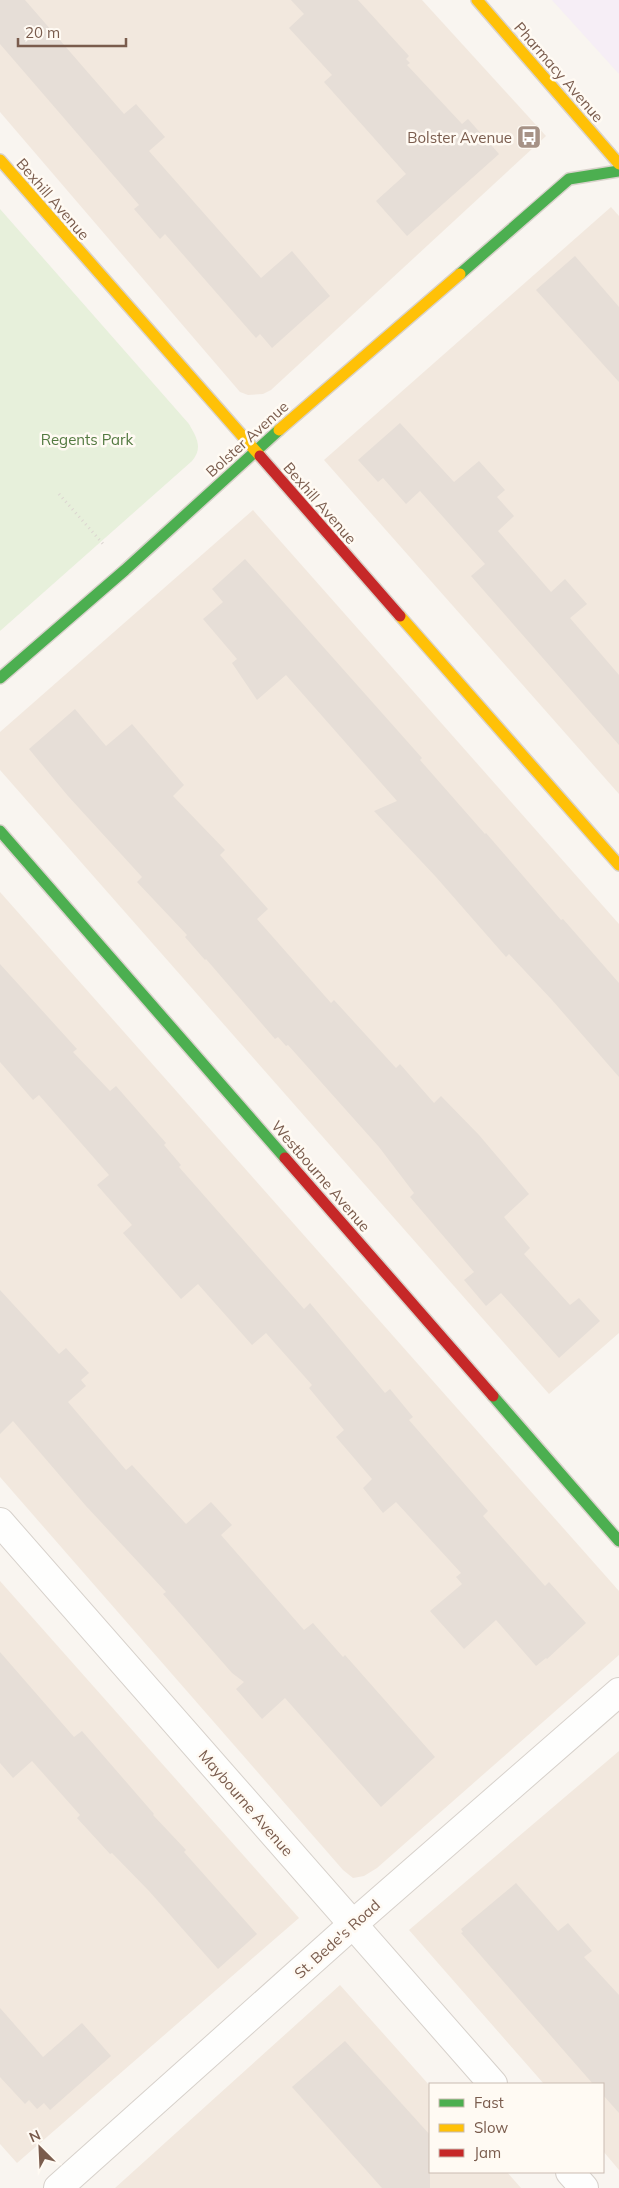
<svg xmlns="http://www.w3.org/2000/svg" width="619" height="2188" font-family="Mulish,sans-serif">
  <rect width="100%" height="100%" fill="#f9f5f0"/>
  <g fill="#f2e8de">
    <polygon points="0,0 422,0 546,136 271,390 263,394 248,395 240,392 0,112"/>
    <polygon points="611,207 619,216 619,794 324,460"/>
    <polygon points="253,510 619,924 619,1333 549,1394 0,770 0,732"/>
    <polygon points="0,892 619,1591 619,1655 377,1868 364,1876 353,1878 343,1870 0,1477"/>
    <polygon points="0,1581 299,1918 17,2163 0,2144"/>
    <polygon points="619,1751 619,2170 603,2151 603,2084 544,2084 409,1930"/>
    <polygon points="340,1985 430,2086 430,2172 507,2172 521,2188 115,2188"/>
  </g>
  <polygon fill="#f6eef6" points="552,0 619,0 619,74"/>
  <path fill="#e7f0db" d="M0,209L189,424C197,438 203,448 192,461L0,631Z"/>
  <g fill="#e6ded7">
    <polygon points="0,0 25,0 124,114 136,104 165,137 149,151 261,278 292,251 330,296 272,348 260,334 256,338 165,234 160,239 134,209 139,205 0,44"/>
    <polygon points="291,0 358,0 409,56 406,59 410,63 407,65 462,124 468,119 499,154 407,236 376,201 406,174 324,82 332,75 289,28 304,14"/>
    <polygon points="575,256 619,307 619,382 536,290"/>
    <polygon points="400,423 454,482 479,461 505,490 497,497 514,516 498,531 551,592 565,579 587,604 570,618 619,675 619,745 471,576 485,564 420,491 406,504 383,478 378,482 358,460"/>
    <polygon points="245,559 422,758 420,760 485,834 486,833 561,920 563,919 619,983 619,1077 552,1000 509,954 506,957 436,877 374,811 397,801 286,675 257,700 232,663 237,659 203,619 223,602 212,589"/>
    <polygon points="75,709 106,746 132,724 184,785 173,796 225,850 220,855 268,909 257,919 331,1003 334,1000 396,1068 400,1064 434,1103 441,1096 479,1135 529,1194 504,1217 530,1248 524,1254 570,1305 579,1298 600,1321 559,1358 501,1293 486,1306 464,1280 474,1272 410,1197 414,1193 379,1147 288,1045 286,1046 278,1037 275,1039 206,959 205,960 185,937 187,935 137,882 142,877 68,796 29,749"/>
    <polygon points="0,964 77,1049 73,1052 110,1091 116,1086 166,1143 164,1145 181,1165 179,1167 304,1309 310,1303 385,1393 390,1389 413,1417 409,1420 488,1511 483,1516 545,1586 549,1582 586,1623 547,1659 546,1658 536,1666 496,1620 464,1649 430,1611 462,1584 456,1577 461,1573 396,1502 383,1513 363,1488 372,1479 336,1437 344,1430 309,1388 312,1385 266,1333 252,1345 198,1284 181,1299 123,1233 132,1225 97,1185 109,1175 39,1095 33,1100 0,1062"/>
    <polygon points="0,1290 59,1354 66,1348 89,1373 81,1380 86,1386 68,1402 126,1470 132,1465 186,1524 211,1502 232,1525 221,1535 304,1630 313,1623 343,1657 345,1655 435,1757 381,1807 285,1698 262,1719 236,1689 244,1682 232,1673 163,1594 166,1592 86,1506 13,1421 0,1434"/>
    <polygon points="0,1652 74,1737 82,1731 154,1814 153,1815 186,1850 184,1852 257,1934 218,1969 149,1891 112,1853 110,1854 77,1818 80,1815 32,1761 13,1778 0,1763"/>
    <polygon points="516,1883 558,1931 568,1923 592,1951 584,1957 619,1995 619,2113 603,2095 603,2084 593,2084 461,1933 463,1932 461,1929"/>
    <polygon points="0,2008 43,2057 82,2023 111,2056 50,2110 44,2103 37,2109 29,2100 25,2104 0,2077"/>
    <polygon points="345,2041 430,2135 430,2188 382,2188 292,2087"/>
  </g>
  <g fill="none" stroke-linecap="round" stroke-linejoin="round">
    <defs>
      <g id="street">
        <polyline points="0,1522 493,2084"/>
        <polyline points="570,2172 584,2188"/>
        <polyline points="58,2188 352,1925 619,1692"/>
      </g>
      <g id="fast">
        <polyline points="460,274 569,179 619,171"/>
        <polyline points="0,678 125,570 279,430"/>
        <polyline points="0,831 285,1158"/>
        <polyline points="493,1396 619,1541"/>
      </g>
      <g id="slow">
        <polyline points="477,0 619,164"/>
        <polyline points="0,160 260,456"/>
        <polyline points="279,430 460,274"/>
        <polyline points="400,616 619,865"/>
      </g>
      <g id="jam">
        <polyline points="260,456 400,616"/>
        <polyline points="285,1158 493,1396"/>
      </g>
    </defs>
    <use href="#street" stroke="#d7d1cb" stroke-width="30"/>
    <use href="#fast" stroke="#d9d2cb" stroke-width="14"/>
    <use href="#slow" stroke="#d9d2cb" stroke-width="14"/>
    <use href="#jam" stroke="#d9d2cb" stroke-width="14"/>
    <polyline stroke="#dcd5d0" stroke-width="3" stroke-dasharray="1 4" stroke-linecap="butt" points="59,494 105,546"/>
    <use href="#street" stroke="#fefefd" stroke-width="28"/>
    <use href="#fast" stroke="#4caf50" stroke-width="11"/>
    <use href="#slow" stroke="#ffc107" stroke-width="11"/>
    <use href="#jam" stroke="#c62828" stroke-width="11"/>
  </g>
  <defs>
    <symbol id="bus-square" viewBox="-11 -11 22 22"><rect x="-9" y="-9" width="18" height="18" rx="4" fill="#a69286" stroke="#fffaf3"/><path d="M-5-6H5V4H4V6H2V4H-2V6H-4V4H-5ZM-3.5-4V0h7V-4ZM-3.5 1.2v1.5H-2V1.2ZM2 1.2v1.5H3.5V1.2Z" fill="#fff"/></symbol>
  </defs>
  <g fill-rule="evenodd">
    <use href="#bus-square" x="515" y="123" width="28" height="28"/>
  </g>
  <g text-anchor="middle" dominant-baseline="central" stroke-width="5" stroke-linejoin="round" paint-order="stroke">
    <g font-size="15" fill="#7a5c4d" stroke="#fffaf3">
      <text transform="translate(559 72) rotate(49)">Pharmacy Avenue</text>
      <text transform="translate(53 199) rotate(49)">Bexhill Avenue</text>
      <text transform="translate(247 439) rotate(-42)">Bolster Avenue</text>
      <text transform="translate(320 503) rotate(49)">Bexhill Avenue</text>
      <text transform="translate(321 1176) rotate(49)">Westbourne Avenue</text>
      <text transform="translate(246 1803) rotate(49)">Maybourne Avenue</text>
      <text transform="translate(337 1939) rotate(-42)">St. Bede's Road</text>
    </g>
    <g font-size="15" fill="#7a5c4d" stroke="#fffaf3" text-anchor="end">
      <text x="512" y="137">Bolster Avenue</text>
    </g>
    <g font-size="15" fill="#537a41" stroke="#fffaf3">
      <text x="87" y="439">Regents Park</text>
    </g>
  </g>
  <rect x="429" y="2083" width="175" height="90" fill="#fffaf3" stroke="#cabbb1"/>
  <rect x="439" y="2099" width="25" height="8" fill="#4caf50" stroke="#cabbb1"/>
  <text x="474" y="2108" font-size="15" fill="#7a5c4d">Fast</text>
  <rect x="439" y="2124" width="25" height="8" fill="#ffc107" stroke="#cabbb1"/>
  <text x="474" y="2133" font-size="15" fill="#7a5c4d">Slow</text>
  <rect x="439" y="2149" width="25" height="8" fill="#c62828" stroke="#cabbb1"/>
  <text x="474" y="2158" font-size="15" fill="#7a5c4d">Jam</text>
  <g transform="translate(40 2148) rotate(336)" stroke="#fffaf3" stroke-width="4" paint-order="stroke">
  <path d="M0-4L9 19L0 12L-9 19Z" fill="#7a5c4d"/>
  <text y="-8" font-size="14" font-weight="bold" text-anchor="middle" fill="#7a5c4d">N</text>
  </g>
  <path d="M18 38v8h108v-8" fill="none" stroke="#7a5c4d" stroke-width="2.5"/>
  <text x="25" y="38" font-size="15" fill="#7a5c4d" stroke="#fffaf3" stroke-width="4" paint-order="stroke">20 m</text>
</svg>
